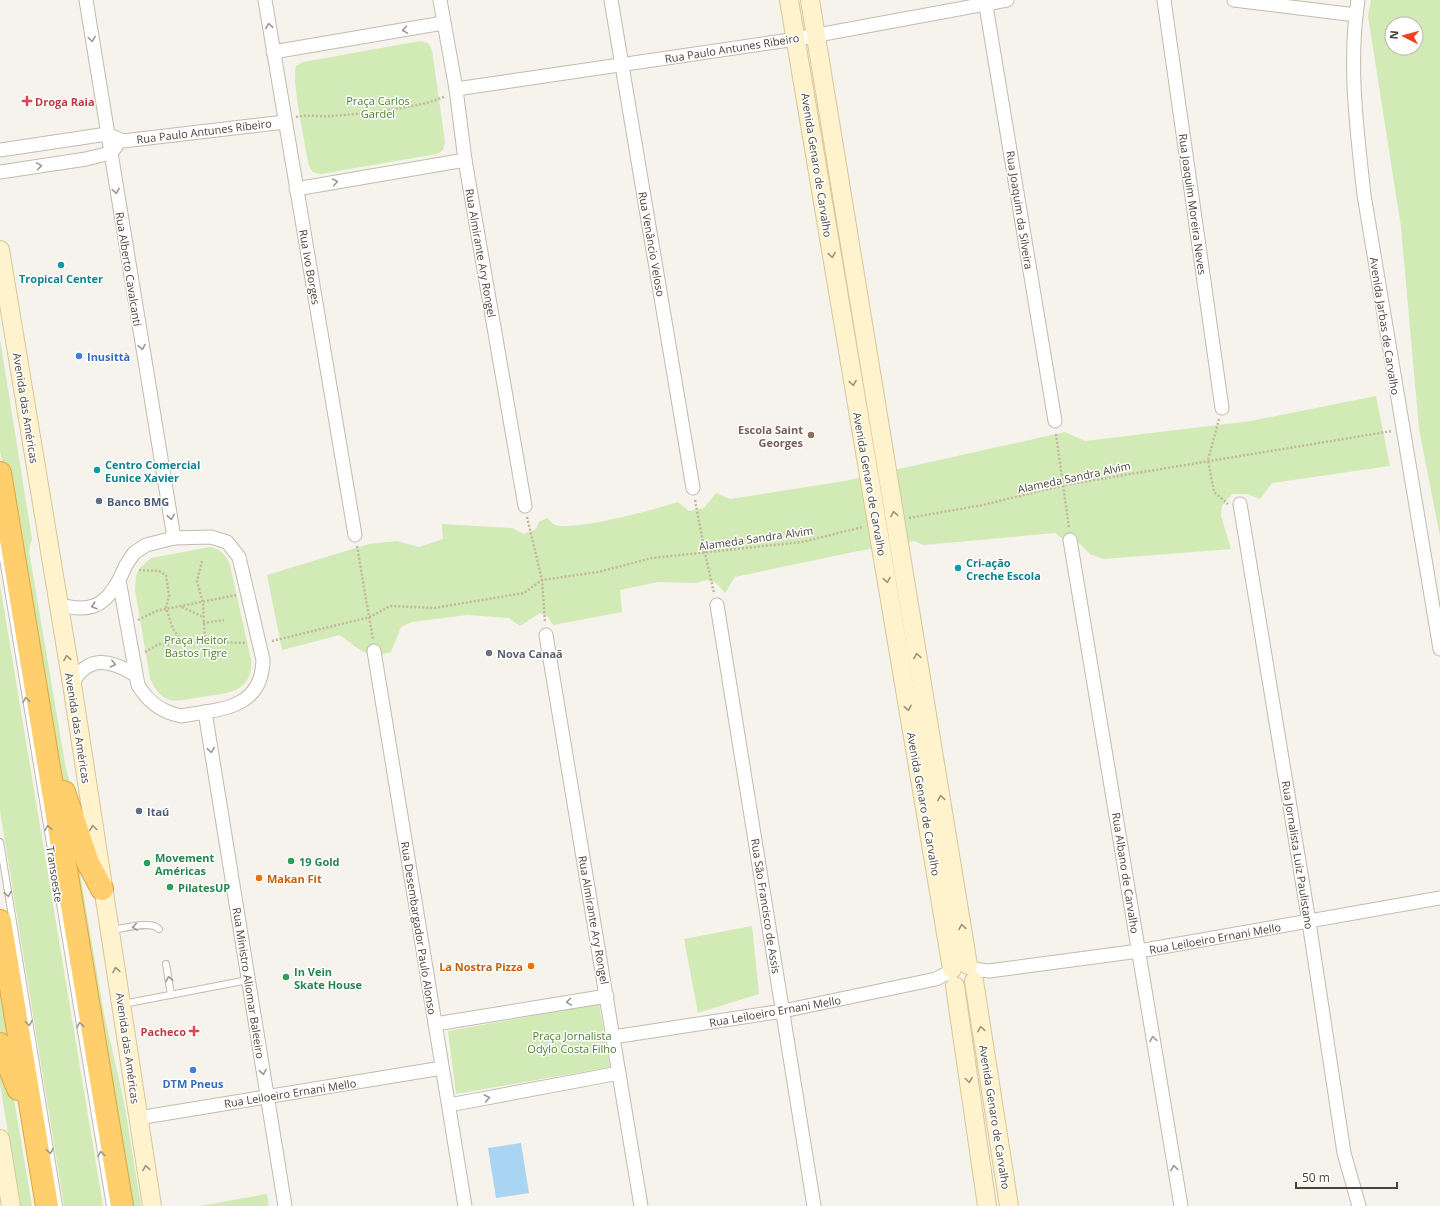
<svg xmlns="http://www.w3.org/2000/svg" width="1440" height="1206" font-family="'Open Sans',sans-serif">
  <rect width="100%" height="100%" fill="#f6f3ec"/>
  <g fill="#d2eab5" fill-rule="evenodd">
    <path d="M1371,0H1440V536L1419,429L1401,227L1368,16ZM1392,24H1416V48H1392Z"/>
    <path d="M420,41L428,43L432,50L445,142L443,150L437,154L321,174L313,172L309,166C306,147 291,80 296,66L303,62Z"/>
    <polygon points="0,339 32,539 29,551 66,769 79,816 61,776 0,451"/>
    <path d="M1376,396L1390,466L1272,483L1260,499L1247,494H1232L1222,506L1221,516L1231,549L1103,559L1090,554L1078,542L1065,541L1055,533L924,545L914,541L853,552L735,577L725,593L716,583L707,580L696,583L658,582L620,590L622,612L553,625L548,617L540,613L520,626L509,618L467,615L412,622L401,627L391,652C367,660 359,649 340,635L282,650L267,575L369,544L397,541L419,547L443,539L442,524L512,528L524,534L536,529L539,522L547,518C549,519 551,522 553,524C571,533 656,509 678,502L689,511L704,508L716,493L730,499L845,481L1065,432L1085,441L1251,421Z"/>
    <path d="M210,547C221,549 226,555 230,565L251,660C253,694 226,693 201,697C192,698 179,702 170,700C160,698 153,686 150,678L135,590L136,575L140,568L151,558Z"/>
    <polygon points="0,585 103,1206 64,1206 0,811"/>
    <polygon points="61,812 75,844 104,1014 124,1102 141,1206 126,1206"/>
    <polygon points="752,926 759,994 698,1013 684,939"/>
    <polygon points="0,965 17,1073 0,1031"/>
    <polygon points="599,1004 610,1067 456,1094 448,1031"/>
    <polygon points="0,1068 14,1100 32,1206 20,1206 0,1084"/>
    <polygon points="267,1194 269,1206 199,1206"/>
  </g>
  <polygon fill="#a9d4f2" points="521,1143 529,1193 496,1198 488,1148"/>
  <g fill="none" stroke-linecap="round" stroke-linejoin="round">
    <defs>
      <g id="lane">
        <polyline points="0,541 110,1206"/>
        <polyline points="0,842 59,1206"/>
        <path d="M111,930C122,929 151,920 159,929"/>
        <polyline points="166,964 171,995"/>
        <polyline points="123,1004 248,980"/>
      </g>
      <g id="street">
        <polyline points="86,0 174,538"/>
        <polyline points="265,0 355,535"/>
        <polyline points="440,0 456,89 465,160 525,506"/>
        <polyline points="611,0 693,488"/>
        <polyline points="985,0 1055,421"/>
        <polyline points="1164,0 1222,408"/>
        <polyline points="1234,0 1356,15"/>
        <path d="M1358,0C1348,65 1357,130 1364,195L1440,649"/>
        <polyline points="273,52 443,23"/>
        <polyline points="456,89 796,39 1007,0"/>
        <polyline points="0,150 107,134 123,141 285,122"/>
        <polyline points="0,172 86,159 110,153 116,147"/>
        <polyline points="296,189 465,160"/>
        <polyline points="1240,504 1309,922 1344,1153 1359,1206"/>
        <path d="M211,537L227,542L239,557L263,660C262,710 219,709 181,716C161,712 148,702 138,685L119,580L126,565L134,553L146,545L174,538Z"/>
        <polyline points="1070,540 1181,1206"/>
        <path d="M57,604C88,613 104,608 119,580"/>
        <polyline points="717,605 814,1206"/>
        <polyline points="546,635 641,1206"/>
        <polyline points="374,651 465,1206"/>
        <path d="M72,684C88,655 109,659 134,674"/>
        <polyline points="205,712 285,1206"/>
        <polyline points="972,969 989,971 1139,951 1440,898"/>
        <polyline points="435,1024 607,996"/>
        <polyline points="613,1037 783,1011 936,979 951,971"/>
        <polyline points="449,1105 619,1073"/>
        <polyline points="138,1118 442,1068"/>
      </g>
      <g id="secondary">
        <polyline points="789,0 952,969"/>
        <polyline points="810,0 968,965"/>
        <polyline points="0,250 72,684 152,1206"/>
        <polyline points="974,981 1009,1206"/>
        <polyline points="955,986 987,1206"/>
        <polyline points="0,1139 11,1206"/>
      </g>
      <g id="highway">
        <polyline points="0,473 122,1206"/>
        <polyline points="64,792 88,863 102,889"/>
        <polyline points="0,921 47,1206"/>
        <polyline points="0,1044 18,1089"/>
      </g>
    </defs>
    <use href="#lane" stroke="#c2bbae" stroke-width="8"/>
    <use href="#street" stroke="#c2bbae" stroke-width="15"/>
    <use href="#secondary" stroke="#d6c79b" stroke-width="20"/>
    <use href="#highway" stroke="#e0a43c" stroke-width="24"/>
    <g stroke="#c4b79f" stroke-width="2.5" stroke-dasharray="2 2" stroke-linecap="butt">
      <path d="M296,117C306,114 319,117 330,116C353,115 428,107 445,96"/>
      <polyline points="1219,419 1208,460 1214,492 1228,504"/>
      <polyline points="1056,434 1069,528"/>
      <polyline points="695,500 705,553 714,593"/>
      <polyline points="527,517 542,580 545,622"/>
      <polyline points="909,518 983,505 1064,485 1392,431"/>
      <polyline points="357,546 373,640"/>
      <polyline points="202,561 197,581 203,603 205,642"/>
      <polyline points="139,570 159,571 166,575 169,596 166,608 173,629 183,643"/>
      <polyline points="182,607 203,617"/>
      <polyline points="138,620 156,611 236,595"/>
      <polyline points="203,623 224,620"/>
      <polyline points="272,641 370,617 390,606 434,608 524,593 542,580 598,572 652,558 802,542 863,527"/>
      <polyline points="145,652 159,644 169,645 214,642 247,643"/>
    </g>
    <use href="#lane" stroke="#fff" stroke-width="6"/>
    <use href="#street" stroke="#fff" stroke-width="13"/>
    <use href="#secondary" stroke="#fff3cd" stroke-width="18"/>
    <use href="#highway" stroke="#ffcf6e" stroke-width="22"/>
  </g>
  <defs><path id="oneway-chevron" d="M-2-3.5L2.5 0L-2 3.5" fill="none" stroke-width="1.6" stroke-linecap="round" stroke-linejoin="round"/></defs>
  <g stroke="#9c9892">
    <use href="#oneway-chevron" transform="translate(269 26) rotate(-99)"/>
    <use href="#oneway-chevron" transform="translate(405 30) rotate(170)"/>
    <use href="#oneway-chevron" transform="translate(92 39) rotate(81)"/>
    <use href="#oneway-chevron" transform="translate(39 166) rotate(-9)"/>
    <use href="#oneway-chevron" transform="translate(335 182) rotate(-10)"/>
    <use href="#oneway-chevron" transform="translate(116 191) rotate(80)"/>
    <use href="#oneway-chevron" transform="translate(142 347) rotate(81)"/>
    <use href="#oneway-chevron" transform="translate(171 517) rotate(81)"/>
    <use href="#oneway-chevron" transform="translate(94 606) rotate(162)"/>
    <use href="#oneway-chevron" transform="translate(113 664) rotate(13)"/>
    <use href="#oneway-chevron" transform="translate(26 700) rotate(-99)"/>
    <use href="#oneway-chevron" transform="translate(211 750) rotate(81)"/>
    <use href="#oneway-chevron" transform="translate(48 828) rotate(-99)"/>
    <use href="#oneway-chevron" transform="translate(8 894) rotate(81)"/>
    <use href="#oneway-chevron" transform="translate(135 927) rotate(171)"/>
    <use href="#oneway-chevron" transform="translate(169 979) rotate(-100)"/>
    <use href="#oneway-chevron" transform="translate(569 1002) rotate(171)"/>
    <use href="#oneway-chevron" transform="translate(29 1023) rotate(81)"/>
    <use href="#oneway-chevron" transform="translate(80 1025) rotate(-99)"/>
    <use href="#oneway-chevron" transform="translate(1153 1039) rotate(-99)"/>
    <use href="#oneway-chevron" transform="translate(263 1072) rotate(80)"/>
    <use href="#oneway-chevron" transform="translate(487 1098) rotate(-11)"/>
    <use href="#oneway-chevron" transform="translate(50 1151) rotate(81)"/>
    <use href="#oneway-chevron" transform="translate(101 1154) rotate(-100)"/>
    <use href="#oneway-chevron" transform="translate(1174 1168) rotate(-99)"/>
  </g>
  <g stroke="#9c937c">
    <use href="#oneway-chevron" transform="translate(832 255) rotate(81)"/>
    <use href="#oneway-chevron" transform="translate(853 383) rotate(81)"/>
    <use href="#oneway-chevron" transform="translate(894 514) rotate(-99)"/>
    <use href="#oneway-chevron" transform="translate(887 580) rotate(80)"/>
    <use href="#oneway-chevron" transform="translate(917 656) rotate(-99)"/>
    <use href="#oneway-chevron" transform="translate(67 658) rotate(-100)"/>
    <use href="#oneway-chevron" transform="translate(908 708) rotate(80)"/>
    <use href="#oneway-chevron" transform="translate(941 798) rotate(-99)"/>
    <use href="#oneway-chevron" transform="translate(93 828) rotate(-98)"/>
    <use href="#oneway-chevron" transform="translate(962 927) rotate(-99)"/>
    <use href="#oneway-chevron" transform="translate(116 970) rotate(-99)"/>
    <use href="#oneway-chevron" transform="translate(981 1029) rotate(-99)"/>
    <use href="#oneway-chevron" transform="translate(969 1080) rotate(82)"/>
    <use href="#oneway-chevron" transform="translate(146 1168) rotate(-99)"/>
  </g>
  <g fill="#e0444e" stroke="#fff" stroke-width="1.5">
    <path d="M25 95h4v4h4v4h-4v4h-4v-4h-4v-4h4z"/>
    <path d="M192 1025h4v4h4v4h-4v4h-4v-4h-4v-4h4z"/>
  </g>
  <g fill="#0f9aa8" stroke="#fff" stroke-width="1.5">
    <circle cx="61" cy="265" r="4"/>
    <circle cx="97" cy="470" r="4"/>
    <circle cx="958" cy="568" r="4"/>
  </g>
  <g fill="#3f7fe0" stroke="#fff" stroke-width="1.5">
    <circle cx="79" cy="356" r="4"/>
    <circle cx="193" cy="1070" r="4"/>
  </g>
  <circle fill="#8d6e63" stroke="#fff" stroke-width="1.5" cx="811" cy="435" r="4"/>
  <g fill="#5c6f8a" stroke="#fff" stroke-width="1.5">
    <circle cx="99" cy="501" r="4"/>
    <circle cx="139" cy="811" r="4"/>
  </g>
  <circle fill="#6b7280" stroke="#fff" stroke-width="1.5" cx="489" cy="653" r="4"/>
  <g fill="#2e9e5b" stroke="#fff" stroke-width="1.5">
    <circle cx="291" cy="861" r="4"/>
    <circle cx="147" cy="863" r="4"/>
    <circle cx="170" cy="887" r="4"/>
    <circle cx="286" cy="977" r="4"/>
  </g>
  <g fill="#e8710a" stroke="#fff" stroke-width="1.5">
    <circle cx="259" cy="878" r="4"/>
    <circle cx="531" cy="966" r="4"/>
  </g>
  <g text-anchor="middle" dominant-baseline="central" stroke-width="3" stroke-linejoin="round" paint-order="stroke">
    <g font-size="11" fill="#4b4439" stroke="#fff">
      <text transform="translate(732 48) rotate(-9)">Rua Paulo Antunes Ribeiro</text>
      <text transform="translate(204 131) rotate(-7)">Rua Paulo Antunes Ribeiro</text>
      <text transform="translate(817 165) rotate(81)">Avenida Genaro de Carvalho</text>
      <text transform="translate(1193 204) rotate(82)">Rua Joaquim Moreira Neves</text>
      <text transform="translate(1020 210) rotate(81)">Rua Joaquim da Silveira</text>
      <text transform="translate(652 244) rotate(80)">Rua Venâncio Veloso</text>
      <text transform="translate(481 253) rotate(80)">Rua Almirante Ary Rongel</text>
      <text transform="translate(310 267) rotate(80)">Rua Ivo Borges</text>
      <text transform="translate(129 269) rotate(81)">Rua Alberto Cavalcanti</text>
      <text transform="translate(1385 326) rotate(81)">Avenida Jarbas de Carvalho</text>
      <text transform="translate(26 408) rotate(81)">Avenida das Américas</text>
      <text transform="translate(1074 477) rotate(-12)">Alameda Sandra Alvim</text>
      <text transform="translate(870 484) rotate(80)">Avenida Genaro de Carvalho</text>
      <text transform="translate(756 538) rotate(-8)">Alameda Sandra Alvim</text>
      <text transform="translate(78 728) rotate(81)">Avenida das Américas</text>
      <text transform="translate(924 804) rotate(80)">Avenida Genaro de Carvalho</text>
      <text transform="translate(1298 855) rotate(81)">Rua Jornalista Luiz Paulistano</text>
      <text transform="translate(1126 873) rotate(81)">Rua Albano de Carvalho</text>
      <text transform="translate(55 874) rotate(81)">Transoeste</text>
      <text transform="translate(766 906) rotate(81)">Rua São Francisco de Assis</text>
      <text transform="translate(594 920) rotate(80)">Rua Almirante Ary Rongel</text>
      <text transform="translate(419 928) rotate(81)">Rua Desembargador Paulo Alonso</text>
      <text transform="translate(1215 938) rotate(-10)">Rua Leiloeiro Ernani Mello</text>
      <text transform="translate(249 983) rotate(81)">Rua Ministro Aliomar Baleeiro</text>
      <text transform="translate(775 1011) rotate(-10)">Rua Leiloeiro Ernani Mello</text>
      <text transform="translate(128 1048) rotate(82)">Avenida das Américas</text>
      <text transform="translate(290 1093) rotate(-9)">Rua Leiloeiro Ernani Mello</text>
      <text transform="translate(995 1117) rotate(81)">Avenida Genaro de Carvalho</text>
    </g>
    <g font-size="11" fill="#4a7f2a" stroke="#fff">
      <text x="378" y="100">Praça Carlos<tspan x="378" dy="13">Gardel</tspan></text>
      <text x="196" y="639">Praça Heitor<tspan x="196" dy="13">Bastos Tigre</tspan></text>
      <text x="572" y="1035">Praça Jornalista<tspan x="572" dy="13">Odylo Costa Filho</tspan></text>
    </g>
    <g font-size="11" font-weight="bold" fill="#be3a42" stroke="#fff" text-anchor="start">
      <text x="35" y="101">Droga Raia</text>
      <text x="186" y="1031" text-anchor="end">Pacheco</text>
    </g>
    <g font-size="11" font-weight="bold" fill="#0d838f" stroke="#fff" text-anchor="start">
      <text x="61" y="278" text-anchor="middle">Tropical Center</text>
      <text x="105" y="464">Centro Comercial<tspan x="105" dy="13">Eunice Xavier</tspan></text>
      <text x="966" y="562">Cri-ação<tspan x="966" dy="13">Creche Escola</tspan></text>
    </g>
    <g font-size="11" font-weight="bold" fill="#366cbe" stroke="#fff" text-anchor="start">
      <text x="87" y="356">Inusittà</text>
      <text x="193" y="1083" text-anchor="middle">DTM Pneus</text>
    </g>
    <g font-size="11" font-weight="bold" fill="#785e54" stroke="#fff" text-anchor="end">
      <text x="803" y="429">Escola Saint<tspan x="803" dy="13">Georges</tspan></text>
    </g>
    <g font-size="11" font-weight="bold" fill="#4e5e75" stroke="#fff" text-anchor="start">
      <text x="107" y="501">Banco BMG</text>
      <text x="147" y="811">Itaú</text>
    </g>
    <g font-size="11" font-weight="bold" fill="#5b616d" stroke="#fff" text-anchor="start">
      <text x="497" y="653">Nova Canaã</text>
    </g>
    <g font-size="11" font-weight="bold" fill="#27864d" stroke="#fff" text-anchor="start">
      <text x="155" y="857">Movement<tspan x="155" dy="13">Américas</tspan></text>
      <text x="299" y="861">19 Gold</text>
      <text x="178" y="887">PilatesUP</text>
      <text x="294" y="971">In Vein<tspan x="294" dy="13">Skate House</tspan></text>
    </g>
    <g font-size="11" font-weight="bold" fill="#c56008" stroke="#fff" text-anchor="start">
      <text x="267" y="878">Makan Fit</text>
      <text x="523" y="966" text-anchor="end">La Nostra Pizza</text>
    </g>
  </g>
  <g transform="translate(1404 36) rotate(276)"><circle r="19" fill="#ffffff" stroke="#b7b4b0"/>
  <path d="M0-3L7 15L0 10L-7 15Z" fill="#fc3f1d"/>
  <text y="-6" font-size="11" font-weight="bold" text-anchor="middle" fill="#4b4439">N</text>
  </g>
  <path d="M1296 1182v6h101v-6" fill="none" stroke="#4b4439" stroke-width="2"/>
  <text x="1302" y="1182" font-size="12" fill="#4b4439" stroke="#ffffff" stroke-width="3" paint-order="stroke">50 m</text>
</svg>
